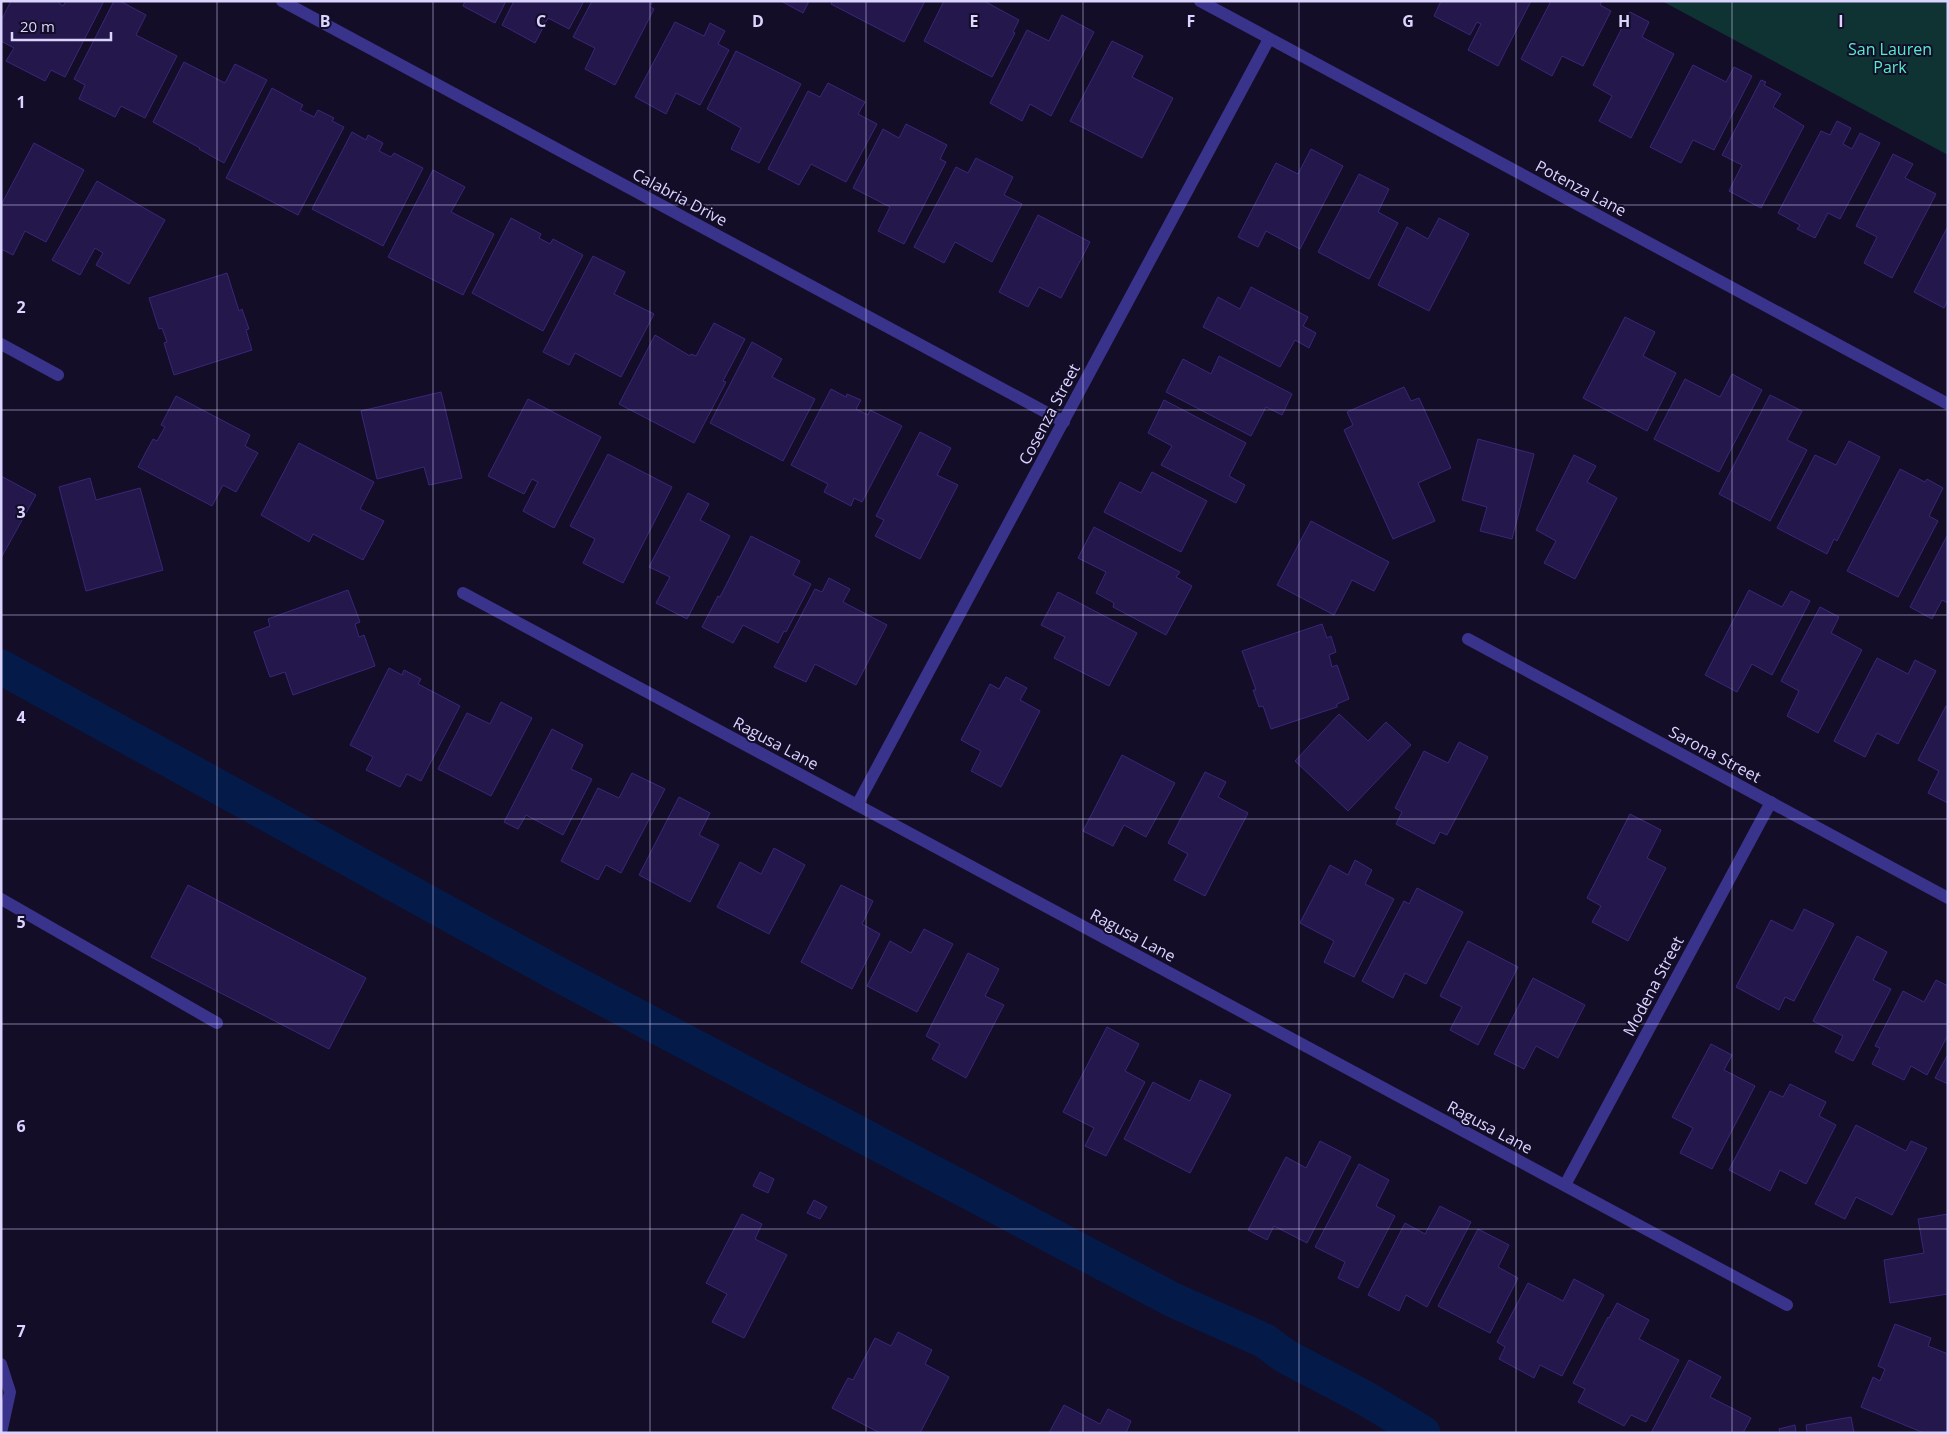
<svg xmlns="http://www.w3.org/2000/svg" width="1949" height="1434" font-family="'Open Sans',sans-serif">
  <rect width="100%" height="100%" fill="#130d28"/>
  <polygon fill="#0f3333" points="1662,1 1948,1 1948,155"/>
  <g fill="none" stroke-linecap="round" stroke-linejoin="round">
    <polyline stroke="#041b4a" stroke-width="35" points="1,667 565,978 1173,1300 1265,1341 1285,1356 1365,1398 1423,1433"/>
  </g>
  <g fill="#24174b" stroke="#3b267a">
    <polygon points="11,1 60,1 59,3 63,6 66,1 104,1 65,77 51,70 45,81 6,61 14,48 1,41 1,21"/>
    <polygon points="114,1 120,1 146,15 136,35 177,56 145,118 121,106 115,117 79,99 85,85 74,79"/>
    <polygon points="465,1 506,1 495,23 463,6"/>
    <polygon points="514,1 584,1 569,29 548,18 535,43 502,25"/>
    <polygon points="592,1 648,1 652,3 650,7 654,9 615,85 585,69 595,48 573,37"/>
    <polygon points="781,1 809,1 803,13"/>
    <polygon points="832,1 925,1 904,42 831,4"/>
    <polygon points="944,1 984,1 1019,20 1013,32 1015,33 992,77 924,41"/>
    <polygon points="1441,1 1531,1 1498,66 1468,50 1481,24 1477,22 1470,35 1434,16"/>
    <polygon points="1551,1 1602,1 1600,5 1611,11 1583,66 1562,56 1552,76 1521,59"/>
    <polygon points="1630,12 1649,22 1642,37 1674,54 1631,138 1599,121 1612,96 1593,85"/>
    <polygon points="1062,15 1094,32 1051,116 1030,104 1022,121 990,103 1027,30 1049,41"/>
    <polygon points="675,22 704,36 710,23 725,31 718,44 729,50 700,105 676,93 666,114 635,97"/>
    <polygon points="1112,41 1143,56 1132,77 1173,98 1142,158 1070,121"/>
    <polygon points="736,51 801,84 759,163 731,149 741,128 707,109"/>
    <polygon points="184,62 225,83 235,64 267,80 224,163 199,149 200,148 153,122"/>
    <polygon points="1693,65 1726,82 1734,67 1752,76 1714,150 1693,140 1681,163 1650,147"/>
    <polygon points="1761,80 1766,82 1764,85 1781,94 1773,107 1804,126 1761,208 1729,191 1742,165 1722,155"/>
    <polygon points="828,83 865,102 858,114 877,124 846,182 811,164 799,185 768,169 808,91 820,97"/>
    <polygon points="272,88 303,105 300,110 314,117 318,110 334,118 332,121 344,127 298,215 226,178"/>
    <polygon points="1837,121 1851,128 1843,144 1852,149 1860,133 1880,143 1840,219 1828,213 1815,238 1797,229 1800,225 1778,213 1821,131 1830,135"/>
    <polygon points="906,124 947,145 940,159 946,162 904,244 878,231 890,207 853,188 883,129 899,138"/>
    <polygon points="352,132 366,140 368,135 383,143 379,151 391,157 394,153 423,168 383,246 312,209"/>
    <polygon points="34,143 84,170 46,242 25,231 13,255 1,249 1,205"/>
    <polygon points="1311,149 1343,166 1300,249 1266,231 1258,247 1238,237 1276,163 1298,174"/>
    <polygon points="1893,154 1913,164 1905,178 1936,194 1892,278 1864,263 1877,237 1856,226"/>
    <polygon points="976,158 1013,177 1004,195 1022,204 992,262 955,242 944,263 914,247 956,167 968,173"/>
    <polygon points="433,170 465,187 451,212 494,234 463,295 388,257"/>
    <polygon points="1359,174 1389,189 1378,212 1398,223 1369,279 1318,252"/>
    <polygon points="97,181 165,220 129,284 96,265 103,253 95,248 80,275 52,260"/>
    <polygon points="1038,215 1090,242 1061,298 1039,287 1028,307 999,292"/>
    <polygon points="511,218 541,234 539,238 550,244 553,239 583,255 543,331 472,293"/>
    <polygon points="1439,218 1469,234 1429,311 1378,285 1407,227 1428,239"/>
    <polygon points="1948,226 1948,300 1944,308 1914,292"/>
    <polygon points="593,256 625,272 614,294 654,314 621,377 575,353 569,365 543,352"/>
    <polygon points="227,273 239,311 242,309 249,329 246,330 252,350 174,375 164,343 167,342 162,328 159,329 149,298"/>
    <polygon points="1251,287 1308,317 1303,326 1316,333 1309,348 1295,340 1280,367 1203,327 1218,297 1240,309"/>
    <polygon points="1625,317 1655,332 1643,356 1676,373 1647,431 1583,398"/>
    <polygon points="714,323 745,339 723,381 726,382 694,443 619,404 655,335 690,356 691,354 696,356"/>
    <polygon points="752,342 782,359 772,377 815,399 783,461 710,423"/>
    <polygon points="1219,356 1292,394 1282,415 1266,407 1251,436 1166,392 1183,359 1211,374"/>
    <polygon points="1732,374 1762,390 1719,472 1654,439 1685,379 1720,397"/>
    <polygon points="1404,387 1411,401 1419,398 1451,468 1418,483 1435,521 1393,539 1344,430 1353,425 1347,412"/>
    <polygon points="831,389 846,397 847,394 861,400 856,409 868,415 870,410 902,426 862,502 854,498 851,506 824,492 828,484 791,465"/>
    <polygon points="441,392 462,478 429,485 424,467 377,479 361,411"/>
    <polygon points="1770,395 1802,411 1787,440 1807,450 1770,521 1719,494"/>
    <polygon points="176,396 250,435 245,446 258,453 236,492 223,485 212,506 138,467 153,439 157,441 165,427 161,425"/>
    <polygon points="528,399 601,437 554,528 523,511 538,482 532,479 524,494 488,476"/>
    <polygon points="1164,400 1246,443 1229,476 1245,485 1236,503 1161,465 1172,446 1148,433"/>
    <polygon points="920,432 951,448 937,475 958,485 920,559 875,536 884,520 876,516"/>
    <polygon points="1478,439 1534,454 1512,539 1480,531 1487,507 1462,500"/>
    <polygon points="1849,441 1880,457 1837,541 1834,539 1827,554 1777,528 1815,455 1836,465"/>
    <polygon points="299,443 374,482 360,509 384,521 363,560 313,534 309,542 261,515"/>
    <polygon points="608,454 672,487 623,583 583,563 595,539 570,526"/>
    <polygon points="1574,455 1596,466 1587,482 1617,498 1575,579 1544,563 1556,541 1536,530"/>
    <polygon points="1900,469 1925,482 1927,479 1943,488 1929,516 1938,521 1898,597 1847,571"/>
    <polygon points="1152,472 1207,501 1181,552 1104,512 1120,482 1141,493"/>
    <polygon points="1,476 36,495 1,558"/>
    <polygon points="90,478 96,500 140,488 163,570 86,591 59,487"/>
    <polygon points="688,493 709,504 700,520 730,536 687,619 656,603 670,577 649,567"/>
    <polygon points="1311,521 1389,562 1374,591 1352,580 1334,615 1277,585"/>
    <polygon points="1094,527 1180,572 1176,577 1192,586 1166,635 1113,607 1114,603 1096,593 1106,572 1078,558"/>
    <polygon points="1948,534 1948,603 1942,600 1932,619 1910,607"/>
    <polygon points="751,536 800,561 793,575 811,584 786,632 784,631 778,643 743,625 733,643 702,627 718,596 720,597"/>
    <polygon points="829,578 850,589 843,602 887,625 856,685 815,664 806,682 774,667 815,589 822,592"/>
    <polygon points="348,590 360,622 355,624 359,637 364,635 375,666 293,695 285,672 270,677 254,632 270,626 268,619"/>
    <polygon points="1749,590 1782,607 1791,591 1810,601 1772,675 1752,664 1737,692 1705,675"/>
    <polygon points="1058,592 1137,633 1109,686 1054,658 1065,637 1041,625"/>
    <polygon points="1820,607 1839,617 1831,633 1862,650 1818,733 1787,716 1799,691 1781,681"/>
    <polygon points="1322,624 1327,638 1331,636 1336,652 1329,655 1332,667 1337,665 1349,699 1337,704 1337,707 1271,729 1263,706 1259,707 1253,690 1256,690 1242,651"/>
    <polygon points="1877,658 1908,674 1915,660 1936,671 1898,744 1877,733 1865,757 1834,741"/>
    <polygon points="389,668 402,675 404,670 421,679 418,684 460,706 421,781 407,774 400,787 366,770 373,757 350,745"/>
    <polygon points="1006,677 1027,688 1020,700 1040,711 1001,787 971,771 981,751 961,740 990,684 999,689"/>
    <polygon points="501,702 532,718 491,796 438,769 467,713 490,724"/>
    <polygon points="1946,706 1948,707 1948,803 1928,793 1939,771 1918,760"/>
    <polygon points="1339,714 1368,741 1386,722 1411,745 1348,811 1295,761"/>
    <polygon points="552,729 583,745 571,769 592,779 563,835 526,815 518,829 504,822"/>
    <polygon points="1459,742 1488,757 1447,835 1440,832 1434,844 1396,824 1402,812 1395,808 1424,751 1448,763"/>
    <polygon points="1122,755 1175,783 1146,837 1124,825 1113,846 1083,831"/>
    <polygon points="1205,772 1226,782 1218,797 1248,813 1205,896 1174,880 1188,854 1168,843"/>
    <polygon points="632,773 665,789 621,873 606,865 598,880 561,861 598,788 619,798"/>
    <polygon points="679,797 710,813 699,835 719,845 690,902 639,875"/>
    <polygon points="1630,814 1661,830 1647,858 1666,868 1628,941 1592,922 1601,906 1587,898"/>
    <polygon points="774,848 805,865 769,934 717,907 740,862 761,874"/>
    <polygon points="1355,860 1372,870 1365,884 1394,899 1354,977 1324,962 1334,941 1300,923 1330,865 1348,875"/>
    <polygon points="188,885 366,978 329,1049 151,957"/>
    <polygon points="841,885 873,901 862,924 880,934 852,989 801,962"/>
    <polygon points="1417,888 1463,912 1426,984 1405,973 1393,998 1362,981 1404,901 1409,904"/>
    <polygon points="1804,909 1834,924 1794,1001 1785,997 1779,1010 1736,987 1771,920 1793,931"/>
    <polygon points="924,929 953,944 917,1012 867,986 890,941 911,953"/>
    <polygon points="1857,936 1887,952 1873,980 1891,989 1853,1061 1835,1052 1843,1036 1813,1021"/>
    <polygon points="1468,941 1518,967 1478,1045 1450,1030 1462,1007 1440,996"/>
    <polygon points="968,953 999,969 985,996 1004,1005 966,1078 932,1059 940,1044 926,1036"/>
    <polygon points="1533,978 1585,1005 1558,1058 1536,1046 1524,1069 1494,1054"/>
    <polygon points="1936,980 1948,986 1948,1035 1927,1075 1911,1066 1904,1080 1872,1064 1880,1048 1875,1046 1903,991 1924,1002"/>
    <polygon points="1107,1027 1139,1044 1125,1071 1145,1082 1106,1156 1085,1146 1094,1128 1063,1112"/>
    <polygon points="1711,1044 1732,1055 1724,1070 1755,1086 1712,1169 1680,1153 1693,1128 1672,1117"/>
    <polygon points="1948,1054 1948,1084 1935,1078"/>
    <polygon points="1200,1080 1231,1095 1190,1173 1124,1139 1153,1082 1190,1101"/>
    <polygon points="1790,1084 1826,1102 1819,1116 1836,1125 1806,1184 1780,1170 1770,1191 1729,1170 1770,1091 1783,1097"/>
    <polygon points="1856,1125 1906,1151 1911,1141 1927,1148 1892,1215 1856,1197 1845,1219 1815,1204"/>
    <polygon points="1320,1141 1351,1157 1307,1243 1274,1226 1267,1240 1248,1230 1286,1157 1306,1168"/>
    <polygon points="1359,1164 1389,1180 1376,1206 1395,1216 1358,1288 1338,1278 1345,1262 1315,1247"/>
    <polygon points="760,1172 774,1179 768,1193 753,1186"/>
    <polygon points="814,1200 827,1207 820,1219 807,1213"/>
    <polygon points="1440,1206 1471,1222 1427,1307 1406,1295 1399,1311 1368,1295 1405,1223 1425,1234"/>
    <polygon points="742,1214 762,1224 755,1239 787,1255 744,1338 712,1322 727,1294 706,1283"/>
    <polygon points="1948,1214 1948,1294 1890,1303 1884,1260 1924,1253 1918,1219"/>
    <polygon points="1478,1229 1509,1245 1498,1267 1518,1278 1490,1333 1438,1306"/>
    <polygon points="1574,1279 1604,1295 1562,1376 1540,1365 1534,1378 1499,1359 1505,1347 1497,1342 1528,1283 1563,1301"/>
    <polygon points="1617,1303 1649,1320 1639,1339 1679,1360 1646,1422 1631,1415 1624,1426 1578,1402 1585,1389 1573,1383 1608,1317 1609,1318"/>
    <polygon points="1895,1324 1931,1338 1928,1346 1948,1354 1948,1427 1946,1433 1924,1433 1861,1407 1873,1377 1880,1381 1885,1369 1878,1366"/>
    <polygon points="898,1332 932,1350 925,1364 949,1377 920,1433 880,1433 832,1408 848,1378 853,1380 875,1338 891,1346"/>
    <polygon points="1689,1360 1721,1377 1710,1397 1751,1418 1743,1433 1651,1433"/>
    <polygon points="1064,1405 1100,1424 1108,1409 1131,1421 1126,1433 1049,1433"/>
    <polygon points="1851,1417 1854,1433 1804,1433 1807,1432 1806,1425"/>
    <polygon points="1795,1425 1796,1433 1780,1433 1779,1429"/>
  </g>
  <g fill="none" stroke-linecap="round" stroke-linejoin="round">
    <g stroke="#3a338c" stroke-width="12">
      <polyline points="1,899 217,1023"/>
      <polyline points="1,1364 10,1392 1,1433"/>
    </g>
    <g stroke="#3a338c" stroke-width="12">
      <polyline points="282,1 1064,422"/>
      <polyline points="1200,1 1948,404"/>
      <polyline points="1,344 58,375"/>
      <polyline points="463,593 1787,1305"/>
      <polyline points="1468,639 1948,898"/>
      <polyline points="857,805 1269,39"/>
      <polyline points="1565,1185 1771,802"/>
    </g>
  </g>
  <path fill="none" stroke="#dbd4ff" stroke-width="1" stroke-opacity="0.55" d="M217,1V1433M433,1V1433M650,1V1433M866,1V1433M1083,1V1433M1299,1V1433M1516,1V1433M1732,1V1433M1,205H1948M1,410H1948M1,615H1948M1,819H1948M1,1024H1948M1,1229H1948"/>
  <g text-anchor="middle" dominant-baseline="central" stroke-width="4" stroke-linejoin="round" paint-order="stroke">
    <g font-size="16" fill="#53edcd" stroke="#130d28">
      <text x="1890" y="49">San Lauren<tspan x="1890" dy="18">Park</tspan></text>
    </g>
    <g font-size="16" fill="#dbd4ff" stroke="#130d28">
      <text transform="translate(1581 188) rotate(28)">Potenza Lane</text>
      <text transform="translate(680 197) rotate(28)">Calabria Drive</text>
      <text transform="translate(1049 414) rotate(-62)">Cosenza Street</text>
      <text transform="translate(776 743) rotate(28)">Ragusa Lane</text>
      <text transform="translate(1715 754) rotate(28)">Sarona Street</text>
      <text transform="translate(1133 935) rotate(28)">Ragusa Lane</text>
      <text transform="translate(1653 986) rotate(-62)">Modena Street</text>
      <text transform="translate(1490 1127) rotate(28)">Ragusa Lane</text>
    </g>
  </g>
  <g font-size="16" text-anchor="middle" font-weight="bold" fill="#dbd4ff" stroke="#130d28" stroke-width="4" stroke-linejoin="round" paint-order="stroke">
    <text x="325" y="27">B</text>
    <text x="541" y="27">C</text>
    <text x="758" y="27">D</text>
    <text x="974" y="27">E</text>
    <text x="1191" y="27">F</text>
    <text x="1408" y="27">G</text>
    <text x="1624" y="27">H</text>
    <text x="1841" y="27">I</text>
    <text x="21" y="108">1</text>
    <text x="21" y="313">2</text>
    <text x="21" y="518">3</text>
    <text x="21" y="723">4</text>
    <text x="21" y="928">5</text>
    <text x="21" y="1132">6</text>
    <text x="21" y="1337">7</text>
  </g>
  <rect width="1949" height="1434" fill="none" stroke="#dbd4ff" stroke-width="5"/>
  <path d="M12 32v8h99v-8" fill="none" stroke="#dbd4ff" stroke-width="2.5"/>
  <text x="20" y="32" font-size="15" fill="#dbd4ff" stroke="#130d28" stroke-width="4" paint-order="stroke">20 m</text>
</svg>
